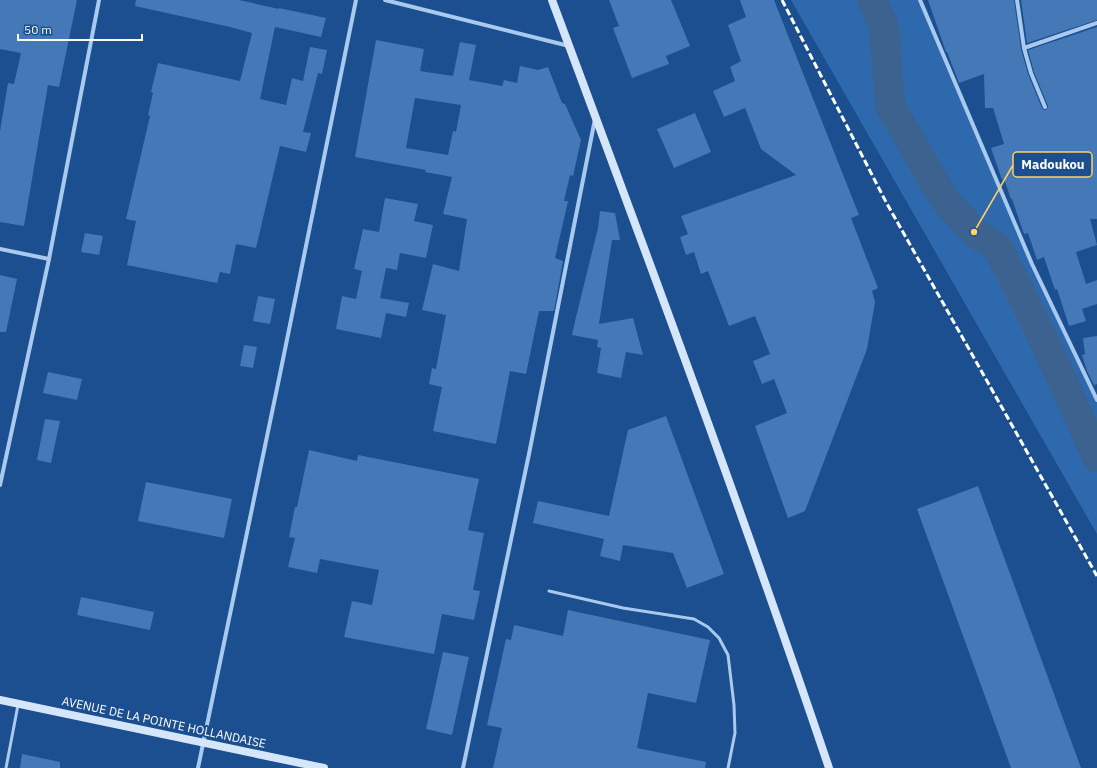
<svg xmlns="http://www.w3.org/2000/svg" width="1097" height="768" font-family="'IBM Plex Sans',sans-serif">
  <rect width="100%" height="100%" fill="#1b4f8f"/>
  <polygon fill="#2e69ad" points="791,0 919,0 1059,322 1097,398 1097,534"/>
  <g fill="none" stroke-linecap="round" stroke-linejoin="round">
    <polyline stroke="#3c6290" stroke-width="30" points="872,0 884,26 890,106 945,200 974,232 998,248 1043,338 1097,457"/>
  </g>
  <g fill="#4478b7" fill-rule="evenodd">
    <polygon points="0,0 77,0 59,87 48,85 24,226 0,222 0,131 8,83 14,84 21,53 0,49"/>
    <polygon points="136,0 239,0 279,9 279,8 326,18 321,37 275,27 260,99 286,105 292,78 303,81 310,47 327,50 322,74 318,73 303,132 311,133 306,152 280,146 256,248 236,244 230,274 220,272 217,283 127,265 136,221 126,219 150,116 148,115 153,93 151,92 158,63 240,81 252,33 230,27 135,6"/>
    <polygon points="609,0 671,0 690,46 666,56 669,64 632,78 613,28 619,26"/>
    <polygon points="740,0 774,0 859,215 851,218 878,288 872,291 875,302 867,349 805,511 788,518 755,426 787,413 774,379 762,384 753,361 770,354 755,316 729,326 708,271 701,274 694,252 686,255 680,237 688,234 681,216 796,175 761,149 745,108 724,117 713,91 735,81 730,67 741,61 728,25 746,17"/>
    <polygon points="928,0 1014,0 1021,49 1028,74 1042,108 1044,110 1047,109 1048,106 1034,72 1028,50 1097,27 1097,219 1090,219 1097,245 1076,252 1086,284 1097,280 1097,304 1082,309 1086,321 1069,326 1057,289 1055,290 1044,257 1037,260 1028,233 1024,234 1012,199 1011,199 1004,179 1002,180 991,148 1004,144 993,108 985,108 984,74 959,83 947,52 946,52"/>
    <polygon points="1021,0 1097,0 1097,20 1027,43"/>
    <path d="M376,40L424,49L420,71L453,76L460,42L476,45L469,80L502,86L504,80L517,83L520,66L538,70L548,67L562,103L565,104L581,140L573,176L570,175L564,201H568L555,258L563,261L554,311H539L526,374L510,371L496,444L433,431L442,387L429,384L432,368L436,369L446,315L422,310L433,264L459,271L467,219L443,214L452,177L425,172L426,170L355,157ZM415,98L461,105L456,132L453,131L448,155L406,148Z"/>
    <polygon points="695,113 711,152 674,168 657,129"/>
    <polygon points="385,198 418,204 414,221 433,225 426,258 400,253 397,270 386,268 380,298 409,303 406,317 386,313 381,338 336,329 342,296 356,299 362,271 354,269 363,229 379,232"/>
    <polygon points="600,211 615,213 620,240 612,240 599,324 633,318 643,355 626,352 621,378 597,373 601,348 597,347 598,340 572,335 576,317 598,228"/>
    <polygon points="85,233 103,236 99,255 81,252"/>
    <polygon points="0,275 17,279 6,332 0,332"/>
    <polygon points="258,296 275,299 270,324 253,321"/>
    <polygon points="1097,336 1097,384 1094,385 1087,371 1082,355 1085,354 1083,338"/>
    <polygon points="244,345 257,347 253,368 240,366"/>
    <polygon points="48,372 82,379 77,400 43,393"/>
    <polygon points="666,416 724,574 687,588 673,553 623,545 620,561 600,556 604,539 533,523 538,501 609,516 628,430"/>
    <polygon points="45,419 60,421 51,463 37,460"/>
    <polygon points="309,450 357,461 358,455 479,479 468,530 484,533 473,590 480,591 474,620 442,614 434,654 344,637 352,601 372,605 379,570 320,559 317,573 288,567 295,538 289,537 295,507 297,507"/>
    <polygon points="146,482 232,499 224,538 138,521"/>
    <polygon points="978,486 1081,768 1011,768 917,509"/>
    <polygon points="81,597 154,612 150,630 77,615"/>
    <polygon points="568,610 710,640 696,703 648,693 637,748 706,762 705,768 493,768 502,728 487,725 506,639 511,640 514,625 563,636"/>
    <polygon points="443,652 469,657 452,735 426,729"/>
    <polygon points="22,754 60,762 60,768 20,768"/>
  </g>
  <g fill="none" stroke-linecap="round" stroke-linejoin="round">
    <g stroke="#a9c9ee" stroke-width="3">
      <polyline points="549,591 623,608 694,619 708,627 719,638 728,655 734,705 735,733 728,768"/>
      <polyline points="6,768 18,705"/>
    </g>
    <g stroke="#a9c9ee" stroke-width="4">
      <polyline points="385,0 569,46"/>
      <polyline points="920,0 1032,264 1097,400"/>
      <polyline points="1017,0 1024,48 1031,73 1045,107"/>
      <polyline points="1024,48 1097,23"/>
      <polyline points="0,249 49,259"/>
      <polyline points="0,485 49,259 99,0"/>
      <polyline points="198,768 280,374 356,0"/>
      <polyline points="463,768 529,454 595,119"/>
    </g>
    <g stroke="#d6e6fa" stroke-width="8">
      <path d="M552,0C647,255 742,510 829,768"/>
      <polyline points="0,700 324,768"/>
    </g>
    <polyline stroke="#fff" stroke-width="3" stroke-dasharray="7 3" stroke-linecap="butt" points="782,0 886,202 1097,576"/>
  </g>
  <g text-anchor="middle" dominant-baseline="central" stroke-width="4" stroke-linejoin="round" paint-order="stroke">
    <g font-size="12" fill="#fff" stroke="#1b4f8f">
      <text transform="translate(164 722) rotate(12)">AVENUE DE LA POINTE HOLLANDAISE</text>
    </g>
  </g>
  <path fill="none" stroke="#ffd166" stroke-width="1.5" d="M974 232L1013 165"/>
  <circle fill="#ffd166" stroke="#1b4f8f" stroke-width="1.5" cx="974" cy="232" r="4"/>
  <rect fill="#1b4f8f" stroke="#ffd166" stroke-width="1.5" x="1013" y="152" width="79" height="25" rx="4"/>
  <g font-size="13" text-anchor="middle" font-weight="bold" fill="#fff">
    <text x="1053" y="169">Madoukou</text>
  </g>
  <path d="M18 34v6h124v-6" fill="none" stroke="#ffffff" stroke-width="2"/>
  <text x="24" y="34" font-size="12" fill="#ffffff" stroke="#1b4f8f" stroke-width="3" paint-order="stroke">50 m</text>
</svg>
